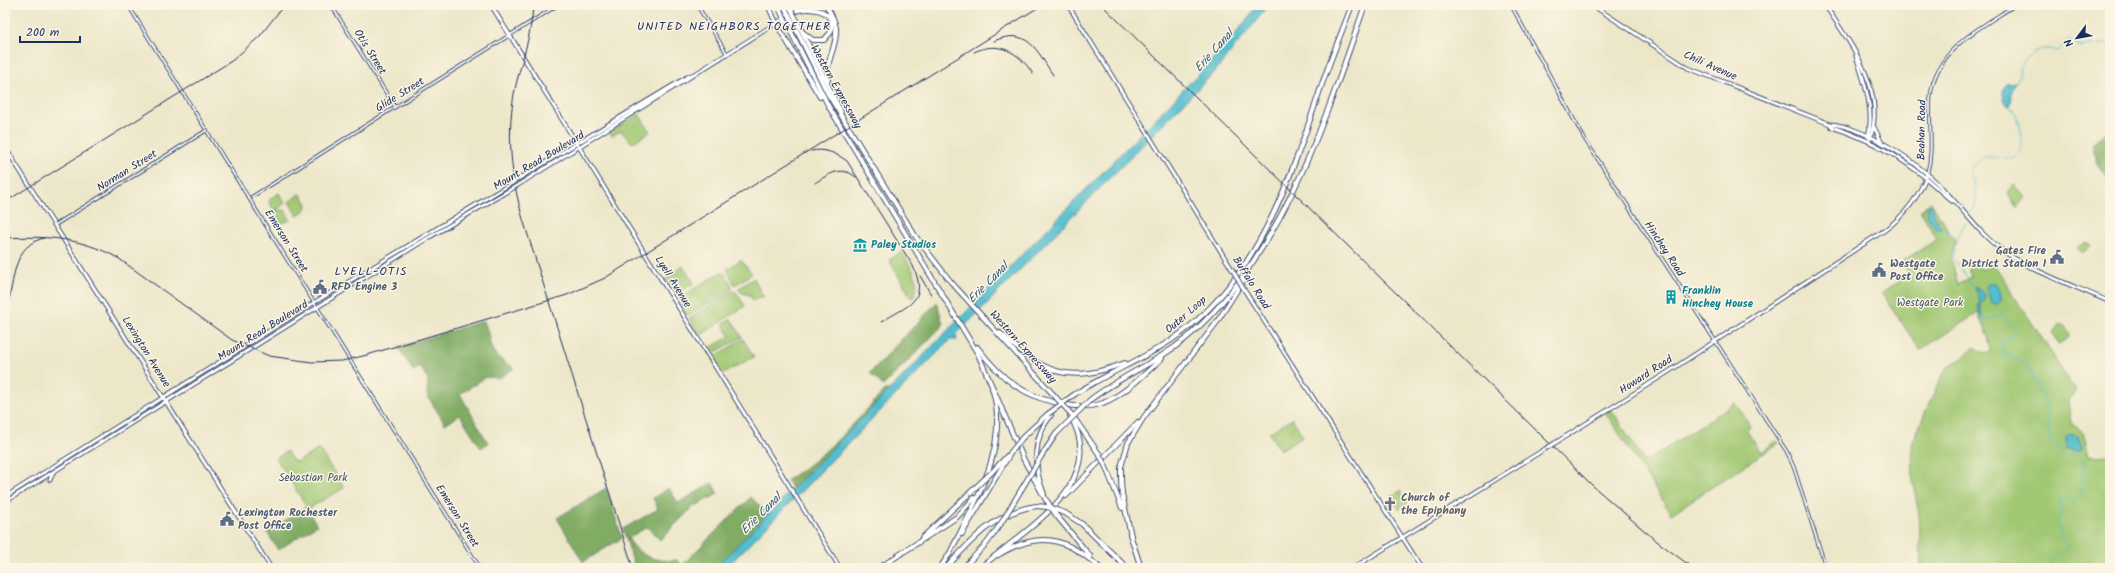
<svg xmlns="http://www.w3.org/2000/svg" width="2115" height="573" font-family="Kalam,sans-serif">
  <rect width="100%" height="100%" fill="#fcf5e5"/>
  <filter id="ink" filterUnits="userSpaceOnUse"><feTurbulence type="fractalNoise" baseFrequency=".025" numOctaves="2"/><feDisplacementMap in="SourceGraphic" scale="8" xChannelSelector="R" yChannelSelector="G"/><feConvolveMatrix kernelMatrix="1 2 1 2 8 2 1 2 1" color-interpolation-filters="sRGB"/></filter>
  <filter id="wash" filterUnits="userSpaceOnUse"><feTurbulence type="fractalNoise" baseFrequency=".012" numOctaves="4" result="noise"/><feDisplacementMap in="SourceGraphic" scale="16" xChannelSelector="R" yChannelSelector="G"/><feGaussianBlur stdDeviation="0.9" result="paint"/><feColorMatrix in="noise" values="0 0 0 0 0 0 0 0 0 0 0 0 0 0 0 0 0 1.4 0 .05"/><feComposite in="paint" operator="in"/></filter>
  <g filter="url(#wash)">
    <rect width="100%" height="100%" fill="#ede7ca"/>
    <g fill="#a0c772" stroke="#5e7b68">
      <polygon points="639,114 650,132 632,143 621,131 612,136 610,132"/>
      <polygon points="2014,185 2025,197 2017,208 2007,192"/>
      <polygon points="279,193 285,203 276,211 285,210 290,220 283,223 275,220 272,213 275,212 269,202 271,198"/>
      <polygon points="300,193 307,204 306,209 297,216 289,202"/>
      <path d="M1931,202L1955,241L1951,258L1958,285L1971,277L1968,268L1977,262L1982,270L1992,264L1997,269L2076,391L2068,400L2071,423L2083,432L2089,456L2110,455V568H1921L1919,515L1913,483L1912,444L1931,399L1946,368L1963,358L1973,347L1987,354L1991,351C1990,337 1982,326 1978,313L1920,350L1882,293L1909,275L1902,262L1937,239L1920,210Z"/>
      <polygon points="2087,242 2091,247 2081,253 2077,248"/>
      <path d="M902,252C910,266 924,283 912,299L889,260Z"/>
      <polygon points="741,260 752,274 735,285 727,269"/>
      <polygon points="683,266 694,283 675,295 664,280"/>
      <polygon points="721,272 725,274 732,285 731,290 689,315 686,315 678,303 679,298"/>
      <polygon points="754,278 762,295 764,296 762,298 761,296 753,301 750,295 742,293 738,289"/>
      <polygon points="733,291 737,293 745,306 701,335 698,335 690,322 690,318"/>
      <polygon points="731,319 742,337 710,355 707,350 730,336 723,324"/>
      <polygon points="2062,324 2070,334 2069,337 2059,344 2053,332"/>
      <polygon points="743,339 754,357 722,374 713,360 714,357"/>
      <polygon points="1735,403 1751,426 1747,431 1761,452 1777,441 1779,443 1671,514 1605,412 1611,409 1645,462"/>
      <polygon points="1292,418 1303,436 1280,450 1269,433"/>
      <polygon points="319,449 344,488 308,509 276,458 287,451 292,460 297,462"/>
      <polygon points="1400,491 1408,503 1399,509 1391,497"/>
    </g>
    <g fill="#80ac64" stroke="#4e6e61">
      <polygon points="2110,129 2110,182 2097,162 2092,144"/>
      <polygon points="937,302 943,325 883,386 870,373"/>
      <path d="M484,321C487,329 489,335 490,343C491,354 505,363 514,368L499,378L486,377L460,394L488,443L481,448L460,415L445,424L427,395L428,379L420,367L413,371L398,347Z"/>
      <path d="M886,389L888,391L793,489L787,480C826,456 855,422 886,389Z"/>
      <path d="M712,483L718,494L693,507L660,540L647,527L628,538C639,557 656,562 677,560L682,565L751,497L768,514L715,568H635L623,529L658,509L653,498L669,488L678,503Z"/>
      <polygon points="606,488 622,538 583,562 557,518"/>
      <polygon points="306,507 317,525 278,550 267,532"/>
    </g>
    <g fill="#53bece" stroke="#377696">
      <polygon points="1258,5 1269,5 1218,68 956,335 957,340 950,340 726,568 715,568 1154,120 1230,41"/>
      <path d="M2016,82C2009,91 2014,98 2010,107L2008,106C2002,98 2001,91 2007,83Z"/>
      <polygon points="1929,205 1932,206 1934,215 1941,228 1937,230 1928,217 1927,208"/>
      <polygon points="1991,282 1997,284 2001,294 2001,301 1998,304 1992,303 1986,289 1987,285"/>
      <polygon points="1975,286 1984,294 1984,299 1980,304 1982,316 1979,313 1978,305 1980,303"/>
      <polygon points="2071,434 2078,436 2082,447 2080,451 2066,449 2066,436"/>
    </g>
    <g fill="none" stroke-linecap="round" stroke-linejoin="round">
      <g stroke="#53bece" stroke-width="1">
        <path d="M2016,82L2020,73L2019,69C2027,55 2039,44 2057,51L2069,41L2082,47C2093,43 2103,47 2110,42"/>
        <path d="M1971,214C1983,198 1970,184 1971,167L1984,157C1993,156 2004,161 2012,158C2029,152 2021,115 2010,107"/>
        <polyline points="1966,222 1957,237 1953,258 1974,287"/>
        <polyline points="1941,228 1948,231 1956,239"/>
        <polyline points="1980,313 1982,321 2001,315 2015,328 2016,334 2002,341 2002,353 2005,355 2010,354 2017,360 2026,364 2037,385 2047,409 2048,436 2051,444 2060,448 2064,457 2074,453 2084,459 2086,462 2082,476 2084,485 2079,496 2073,501 2064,499 2059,502 2061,511 2058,526 2061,538 2067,548 2052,559 2051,562 2055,568"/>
      </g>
    </g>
  </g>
  <g filter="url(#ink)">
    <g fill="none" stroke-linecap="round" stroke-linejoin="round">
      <defs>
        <g id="minor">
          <polyline points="128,5 480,568"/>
          <polyline points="331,5 395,107"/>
          <polyline points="697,5 727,54"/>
          <polyline points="1511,5 1584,138 1787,452 1794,468 1826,568"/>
          <path d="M1927,174C1934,150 1929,128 1930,104C1931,51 1976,31 2015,5"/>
          <polyline points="250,198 558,5"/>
          <polyline points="55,225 207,130"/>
        </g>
        <g id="major">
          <polyline points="491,5 840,568"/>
          <polyline points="1068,5 1233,271"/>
          <path d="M1592,5L1688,68L1830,124L1832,127C1863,137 1891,151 1917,171C1929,180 1940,191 1952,201"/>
          <path d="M1825,5C1850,43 1887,90 1870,139"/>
          <path d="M1856,56C1864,81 1875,110 1868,137"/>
          <path d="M1830,124C1841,124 1852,129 1862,133C1892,146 1921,166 1944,190C1964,210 1979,234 2003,251C2035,273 2075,286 2110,302"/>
          <polyline points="1874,127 1881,141"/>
          <polyline points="5,147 271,568"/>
          <polyline points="518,179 687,77 694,74"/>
          <polyline points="518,185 805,5"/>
          <polyline points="1243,288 1422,568"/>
          <path d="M1555,443L1665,374L1885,230C1905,215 1919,198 1927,174"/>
          <polyline points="50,480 53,472"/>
          <polyline points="5,497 315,302 512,183"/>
          <polyline points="5,502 428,238 513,188"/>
          <polyline points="1353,568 1545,449"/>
        </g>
        <g id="highway">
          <polyline points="768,5 776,23 820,97"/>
          <path d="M826,5C830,12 835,20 836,28C838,47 824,62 828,81"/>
          <path d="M793,12C808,5 837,9 831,32L824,40H813L804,33"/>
          <polyline points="797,21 841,112"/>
          <polyline points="793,23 828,94 916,237 951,282 1052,393"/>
          <polyline points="788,26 829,107 978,354 1024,460 1047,502"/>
          <path d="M1000,333C1045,373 1066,385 1125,363"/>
          <path d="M977,347C1002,380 1025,398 1067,405C1079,407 1092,407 1103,403C1125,394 1145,374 1162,358"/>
          <path d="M1075,394C1112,370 1155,355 1189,327C1261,268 1291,177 1319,93C1329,63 1341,34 1352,5"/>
          <path d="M1090,400C1122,375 1161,361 1191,334C1284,251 1325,119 1365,5"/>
          <polyline points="1072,415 1099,454"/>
          <polyline points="1023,437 1048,414"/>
          <polyline points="1042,455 1056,434"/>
          <polyline points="1105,465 1122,508"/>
          <polyline points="991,473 1007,456"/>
          <path d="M1044,494C1033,468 1032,438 1051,415"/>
          <polyline points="1066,496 1138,422"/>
          <polyline points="1065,513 1082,524 1127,568"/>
          <polyline points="1056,515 1090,556"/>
          <polyline points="962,534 1011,452"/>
          <polyline points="1130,534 1141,568"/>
          <polyline points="1131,536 1122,494 1121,480 1121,467 1128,443 1144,417 1217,322 1248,273"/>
          <polyline points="922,538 975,488"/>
          <path d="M949,555C974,503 1011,447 992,388"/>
          <path d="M998,555C1039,530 1066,537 1100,568"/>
          <path d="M985,564C1027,528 1110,482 1070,416"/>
          <polyline points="879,568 957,517 974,498"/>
          <polyline points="940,568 950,553"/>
          <path d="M946,568C972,539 997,511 1037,506"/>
          <polyline points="963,568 987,543 1000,525"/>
          <polyline points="979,568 986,563"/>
        </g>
      </defs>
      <use href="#minor" stroke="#3a4b6e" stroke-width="4"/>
      <use href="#major" stroke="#3a4b6e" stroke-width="5"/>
      <use href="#highway" stroke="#3a4b6e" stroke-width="6"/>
      <use href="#minor" stroke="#fff" stroke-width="2"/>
      <use href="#major" stroke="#fff" stroke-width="3"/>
      <use href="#highway" stroke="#fff" stroke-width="4"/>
      <g stroke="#1b2f5e" stroke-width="1">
        <path d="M533,5C532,36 520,64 514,94C506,140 512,185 526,229L633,568"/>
        <polyline points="1102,5 1593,486 1654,539 1693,568"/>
        <path d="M994,41C1028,26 1037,51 1053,75"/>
        <path d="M974,52C999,40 1019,52 1033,74"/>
        <path d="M811,151C824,148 836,153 847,161L913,266C929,302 908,305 881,322"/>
        <path d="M815,183C829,174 841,165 856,177"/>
        <polyline points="5,202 233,60 260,36 284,5"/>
        <path d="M5,238C48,236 79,237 118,258L232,340L269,356L312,362L342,361L367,355L567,295L605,278L1042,5"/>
        <polyline points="920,276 932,296"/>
        <path d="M9,299C15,275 14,245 44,238"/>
        <polyline points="5,314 9,295"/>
        <polyline points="5,346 6,351"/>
      </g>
      <defs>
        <g id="major-bridge">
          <polyline points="512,183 518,179"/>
          <polyline points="513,188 518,185"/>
          <polyline points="1233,271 1243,288"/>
          <polyline points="1545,449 1555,443"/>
        </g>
        <g id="highway-bridge">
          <polyline points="789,5 797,21"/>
          <polyline points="785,8 793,23"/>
          <polyline points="780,10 788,26"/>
          <polyline points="1052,393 1072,415"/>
          <polyline points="1048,414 1075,394"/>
          <polyline points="1056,434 1090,400"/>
          <polyline points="1011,452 1023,437"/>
          <polyline points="1099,454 1105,465"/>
          <polyline points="975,488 991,473"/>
          <polyline points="1047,501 1056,515"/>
          <polyline points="1037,506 1047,507 1065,513"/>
          <polyline points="1000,525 1042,455"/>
        </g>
      </defs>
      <use href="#major-bridge" stroke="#3a4b6e" stroke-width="5" stroke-linecap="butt"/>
      <use href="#highway-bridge" stroke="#3a4b6e" stroke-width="6" stroke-linecap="butt"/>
      <use href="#major-bridge" stroke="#fff" stroke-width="3"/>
      <use href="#highway-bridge" stroke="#fff" stroke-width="4"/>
    </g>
  </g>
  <defs>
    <symbol id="museum-bare" viewBox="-9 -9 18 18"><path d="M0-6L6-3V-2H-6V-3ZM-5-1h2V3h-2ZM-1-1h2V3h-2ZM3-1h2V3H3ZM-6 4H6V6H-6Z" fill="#0f9aa8" stroke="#fcf5e5" stroke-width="2.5" paint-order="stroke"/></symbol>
    <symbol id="civic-bare" viewBox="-9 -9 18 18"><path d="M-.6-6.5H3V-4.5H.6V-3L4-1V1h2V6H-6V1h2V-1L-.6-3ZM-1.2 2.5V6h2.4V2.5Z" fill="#5c6f8a" stroke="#fcf5e5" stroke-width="2.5" paint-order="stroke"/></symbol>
    <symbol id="building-bare" viewBox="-9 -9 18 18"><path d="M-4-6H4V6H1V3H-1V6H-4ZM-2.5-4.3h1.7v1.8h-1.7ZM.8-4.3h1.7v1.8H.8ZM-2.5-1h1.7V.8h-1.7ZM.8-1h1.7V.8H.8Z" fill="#0f9aa8" stroke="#fcf5e5" stroke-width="2.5" paint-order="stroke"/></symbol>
    <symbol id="church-bare" viewBox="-9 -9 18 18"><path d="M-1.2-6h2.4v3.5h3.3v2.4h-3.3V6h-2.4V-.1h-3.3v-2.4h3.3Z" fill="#6b7280" stroke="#fcf5e5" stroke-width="2.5" paint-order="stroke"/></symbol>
  </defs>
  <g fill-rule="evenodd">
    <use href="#museum-bare" x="850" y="235" width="20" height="20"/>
    <use href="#civic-bare" x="2047" y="247" width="20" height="20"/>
    <use href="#civic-bare" x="1869" y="260" width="20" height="20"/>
    <use href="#civic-bare" x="310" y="277" width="20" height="20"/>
    <use href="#building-bare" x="1661" y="287" width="20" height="20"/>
    <use href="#church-bare" x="1380" y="494" width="20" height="20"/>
    <use href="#civic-bare" x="217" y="509" width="20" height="20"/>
  </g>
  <g text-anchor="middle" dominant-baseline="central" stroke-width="3" stroke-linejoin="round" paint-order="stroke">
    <g font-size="11" fill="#1b2f5e" stroke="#fcf5e5">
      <text transform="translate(370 52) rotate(58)">Otis Street</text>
      <text transform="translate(1710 66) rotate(24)">Chili Avenue</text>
      <text transform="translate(836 87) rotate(61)">Western Expressway</text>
      <text transform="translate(400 95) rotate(-32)">Glide Street</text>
      <text transform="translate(1922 130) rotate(-89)">Beahan Road</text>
      <text transform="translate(539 161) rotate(-31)">Mount Read Boulevard</text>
      <text transform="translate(127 171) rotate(-32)">Norman Street</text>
      <text transform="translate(286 241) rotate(58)">Emerson Street</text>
      <text transform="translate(1664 249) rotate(57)">Hinchey Road</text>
      <text transform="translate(673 282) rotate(58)">Lyell Avenue</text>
      <text transform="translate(1251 283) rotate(58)">Buffalo Road</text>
      <text transform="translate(1186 315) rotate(-41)">Outer Loop</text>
      <text transform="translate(263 331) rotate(-32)">Mount Read Boulevard</text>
      <text transform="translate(1023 347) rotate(48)">Western Expressway</text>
      <text transform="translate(146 352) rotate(58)">Lexington Avenue</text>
      <text transform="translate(1646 375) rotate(-33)">Howard Road</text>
      <text transform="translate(457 516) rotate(58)">Emerson Street</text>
    </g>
    <g font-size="11" font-weight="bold" fill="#0d838f" stroke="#fcf5e5" text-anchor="start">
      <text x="871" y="245">Paley Studios</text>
      <text x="1682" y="291">Franklin<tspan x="1682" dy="13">Hinchey House</tspan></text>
    </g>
    <g font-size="11" font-weight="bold" fill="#4e5e75" stroke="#fcf5e5" text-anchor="start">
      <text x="2046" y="251" text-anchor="end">Gates Fire<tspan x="2046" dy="13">District Station 1</tspan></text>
      <text x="1890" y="264">Westgate<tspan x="1890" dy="13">Post Office</tspan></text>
      <text x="331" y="287">RFD Engine 3</text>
      <text x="238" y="513">Lexington Rochester<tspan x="238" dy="13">Post Office</tspan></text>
    </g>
    <g font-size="11" fill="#3c5563" stroke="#fcf5e5">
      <text x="1930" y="303">Westgate Park</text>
      <text x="313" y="478">Sebastian Park</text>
    </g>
    <g font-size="11" font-weight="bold" fill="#5b616d" stroke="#fcf5e5" text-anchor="start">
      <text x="1401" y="498">Church of<tspan x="1401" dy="13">the Epiphany</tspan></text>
    </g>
    <g font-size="12" letter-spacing="1" fill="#1b2f5e" stroke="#fcf5e5">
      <text x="734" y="26">UNITED NEIGHBORS TOGETHER</text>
      <text x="371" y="271">LYELL-OTIS</text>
    </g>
    <g font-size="12" font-style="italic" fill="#2c5a80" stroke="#fcf5e5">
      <text transform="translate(1214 51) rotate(-48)">Erie Canal</text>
      <text transform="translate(988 283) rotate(-45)">Erie Canal</text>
      <text transform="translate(761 514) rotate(-45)">Erie Canal</text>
    </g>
  </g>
  <rect width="2115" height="573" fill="none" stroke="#fcf5e5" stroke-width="20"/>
  <g transform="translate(2077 38) rotate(238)" stroke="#fcf5e5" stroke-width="3" paint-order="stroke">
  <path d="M0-3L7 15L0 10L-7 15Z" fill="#1b2f5e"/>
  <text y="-6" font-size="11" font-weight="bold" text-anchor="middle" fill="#1b2f5e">N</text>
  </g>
  <path d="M20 36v6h60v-6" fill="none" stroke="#1b2f5e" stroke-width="2"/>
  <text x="26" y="36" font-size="12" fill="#1b2f5e" stroke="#fcf5e5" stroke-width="3" paint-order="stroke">200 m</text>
</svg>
